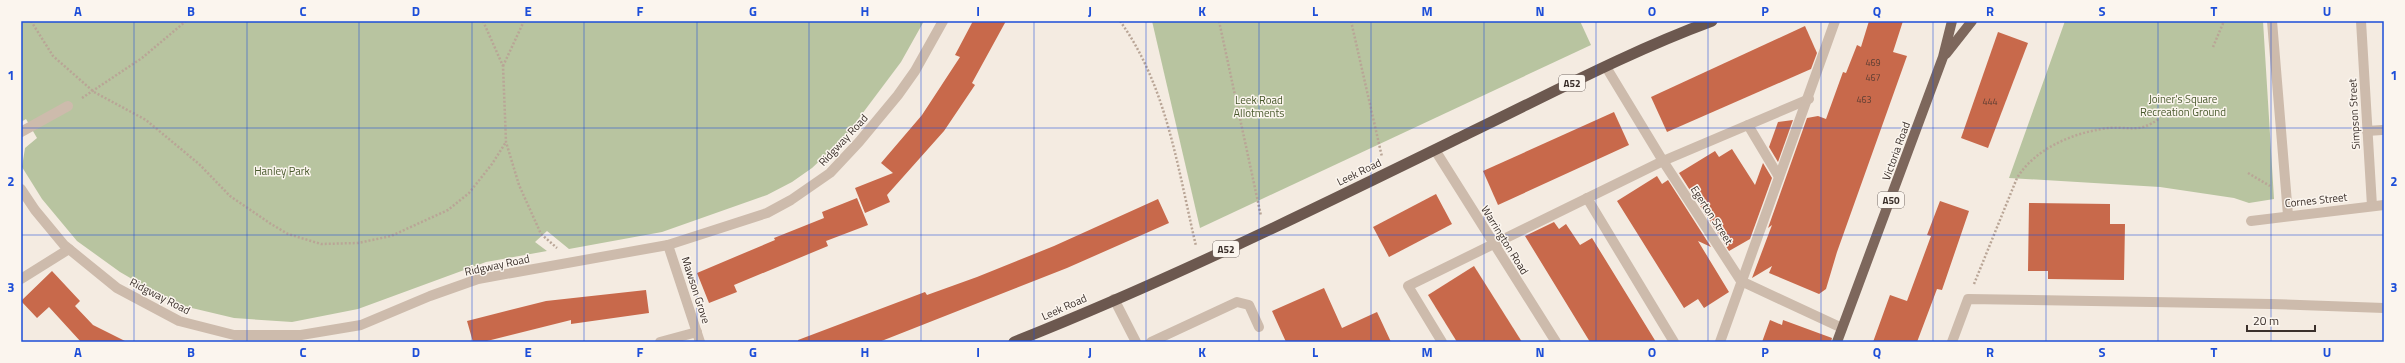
<svg xmlns="http://www.w3.org/2000/svg" width="2405" height="363" font-family="'Titillium Web',sans-serif">
  <rect width="100%" height="100%" fill="#f4ebe1"/>
  <g fill="#b8c4a0">
    <polygon points="21,21 924,21 901,62 844,138 812,168 792,182 767,195 662,232 569,249 547,231 535,242 547,251 486,262 358,309 292,322 234,318 175,304 120,272 77,241 42,199 22,167 25,148 37,138 26,119 21,122"/>
    <polygon points="1152,21 1580,21 1591,45 1200,228"/>
    <polygon points="2065,21 2263,21 2274,199 2249,203 2234,198 2160,187 2009,178"/>
  </g>
  <g fill="#c8694b">
    <polygon points="973,21 1006,21 972,83 975,85 944,131 887,195 890,202 865,213 855,188 893,173 881,163 922,115 960,57 955,55"/>
    <polygon points="1869,21 1903,21 1893,52 1907,56 1837,252 1826,289 1819,294 1769,273 1772,266 1752,278 1772,225 1768,228 1807,118 1818,116 1826,119 1843,72 1846,73 1857,45 1861,47"/>
    <polygon points="1805,26 1817,53 1811,69 1667,132 1651,97"/>
    <polygon points="1998,32 2028,43 1988,148 1961,138"/>
    <polygon points="1614,112 1629,145 1498,205 1483,171"/>
    <polygon points="1793,120 1778,162 1769,147 1778,122"/>
    <polygon points="1732,149 1755,185 1763,163 1772,178 1750,239 1729,251 1679,173 1715,151 1719,157"/>
    <polygon points="1657,176 1662,184 1668,180 1711,247 1698,241 1729,292 1704,308 1698,299 1684,308 1617,201"/>
    <polygon points="1436,194 1452,224 1389,257 1373,227"/>
    <polygon points="857,198 868,225 826,241 828,246 734,285 737,292 709,303 697,273 775,240 774,238 824,218 822,212"/>
    <polygon points="1158,199 1169,223 1067,268 879,342 798,342 798,340 925,292 927,295 977,277 1054,246"/>
    <polygon points="1940,201 1969,211 1942,290 1937,289 1917,342 1873,342 1890,295 1907,301 1931,236 1927,235"/>
    <polygon points="2029,203 2110,204 2110,224 2125,224 2124,280 2048,279 2048,271 2028,271"/>
    <polygon points="1554,222 1559,229 1566,224 1580,245 1592,238 1656,342 1590,342 1525,236"/>
    <polygon points="1474,266 1522,342 1457,342 1428,295"/>
    <polygon points="52,271 80,301 75,306 93,325 127,342 81,342 49,307 37,318 21,301"/>
    <polygon points="1324,288 1342,328 1377,312 1391,342 1286,342 1272,311"/>
    <polygon points="646,290 649,313 571,324 571,320 483,342 473,342 467,321 546,301"/>
    <polygon points="1770,320 1782,325 1783,320 1832,338 1831,342 1762,342"/>
  </g>
  <g fill="none" stroke-linecap="round" stroke-linejoin="round">
    <g stroke="#b9a596" stroke-width="2.5" stroke-dasharray="2 2" stroke-linecap="butt">
      <polyline points="31,21 53,56 94,92 146,120 199,164 230,196 271,224 288,234 321,244 358,243 391,236 448,210 469,193 492,164 506,142"/>
      <polyline points="483,21 503,66 506,142 519,185 541,234 557,248"/>
      <path d="M1120,21C1167,86 1178,170 1196,246"/>
      <polyline points="1219,21 1261,216"/>
      <polyline points="1351,21 1382,157"/>
      <polyline points="2213,47 2224,21"/>
      <polyline points="503,66 524,21"/>
      <polyline points="82,98 142,58 186,21"/>
      <polyline points="2248,173 2270,186"/>
      <path d="M1974,284L2017,178C2034,150 2070,134 2102,129C2127,124 2136,136 2160,118"/>
    </g>
    <g stroke="#cdbbac" stroke-width="10">
      <polyline points="2272,21 2288,215"/>
      <polyline points="1748,125 1779,177"/>
      <polyline points="2367,131 2382,130"/>
      <polyline points="21,132 68,106"/>
      <polyline points="1587,198 1674,342"/>
      <polyline points="21,279 69,249"/>
      <polyline points="1114,299 1136,342"/>
      <polyline points="660,342 697,332"/>
      <polyline points="1151,342 1237,302 1249,305 1259,327"/>
      <polyline points="1442,342 1408,286 1663,161 1809,99"/>
      <polyline points="1720,342 1835,21"/>
      <polyline points="1952,342 1968,299 2271,304 2384,308"/>
    </g>
    <g stroke="#cdbbac" stroke-width="10">
      <polyline points="2361,21 2372,206"/>
      <polyline points="1606,67 1663,161 1741,281 1842,328"/>
      <polyline points="1435,150 1556,342"/>
      <polyline points="21,189 35,210 64,245 117,288 179,321 234,335 301,335 361,325 430,296 478,279 668,245 767,213 791,200 830,173 859,142 898,95 915,71 943,21"/>
      <polyline points="2251,221 2384,205"/>
      <polyline points="668,245 700,342"/>
    </g>
    <g stroke="#7d675c" stroke-width="10">
      <polyline points="1946,54 1972,21"/>
      <polyline points="1837,342 1943,57 1952,21"/>
    </g>
    <path stroke="#6c584f" stroke-width="11" d="M1014,342C1168,281 1318,207 1467,134C1548,95 1628,52 1712,21"/>
  </g>
  <path fill="none" stroke="#1d4ed8" stroke-width="1" stroke-opacity="0.55" d="M134,21V342M247,21V342M359,21V342M472,21V342M584,21V342M697,21V342M809,21V342M921,21V342M1034,21V342M1146,21V342M1259,21V342M1371,21V342M1484,21V342M1596,21V342M1708,21V342M1821,21V342M1933,21V342M2046,21V342M2158,21V342M2271,21V342M21,128H2384M21,235H2384"/>
  <g text-anchor="middle" dominant-baseline="central" stroke-width="3" stroke-linejoin="round" paint-order="stroke">
    <g font-size="9" fill="#5e3e33">
      <text x="1873" y="62">469</text>
      <text x="1873" y="77">467</text>
      <text x="1864" y="99">463</text>
      <text x="1990" y="101">444</text>
    </g>
    <g fill="#fbf5ee" stroke="#756b66" stroke-width="1">
      <rect x="1559" y="75" width="26" height="16" rx="3"/>
      <rect x="1878" y="192" width="26" height="16" rx="3"/>
      <rect x="1213" y="241" width="26" height="16" rx="3"/>
    </g>
    <g font-size="10" font-weight="bold" fill="#3b302b">
      <text x="1572" y="83">A52</text>
      <text x="1891" y="200">A50</text>
      <text x="1226" y="249">A52</text>
    </g>
    <g font-size="11" fill="#4a5a2e" stroke="#fbf5ee">
      <text x="2183" y="99">Joiner's Square<tspan x="2183" dy="13">Recreation Ground</tspan></text>
      <text x="1259" y="100">Leek Road<tspan x="1259" dy="13">Allotments</tspan></text>
      <text x="282" y="171">Hanley Park</text>
    </g>
    <g font-size="11" fill="#3b302b" stroke="#fbf5ee">
      <text transform="translate(2354 114) rotate(-93)">Simpson Street</text>
      <text transform="translate(843 140) rotate(-47)">Ridgway Road</text>
      <text transform="translate(1896 151) rotate(-70)">Victoria Road</text>
      <text transform="translate(1359 172) rotate(-26)">Leek Road</text>
      <text transform="translate(2316 200) rotate(-6)">Cornes Street</text>
      <text transform="translate(1712 215) rotate(57)">Egerton Street</text>
      <text transform="translate(1505 240) rotate(58)">Warrington Road</text>
      <text transform="translate(497 265) rotate(-12)">Ridgway Road</text>
      <text transform="translate(696 290) rotate(72)">Mawson Grove</text>
      <text transform="translate(160 296) rotate(27)">Ridgway Road</text>
      <text transform="translate(1064 307) rotate(-24)">Leek Road</text>
    </g>
  </g>
  <rect width="2405" height="363" fill="none" stroke="#fbf5ee" stroke-width="44"/>
  <path d="M2247 325v6h68v-6" fill="none" stroke="#3b302b" stroke-width="2"/>
  <text x="2253" y="325" font-size="12" fill="#3b302b" stroke="#fbf5ee" stroke-width="3" paint-order="stroke">20 m</text>
  <rect x="22" y="22" width="2361" height="319" fill="none" stroke="#1d4ed8" stroke-width="1.5"/>
  <g font-size="13" text-anchor="middle" font-weight="bold" fill="#1d4ed8">
    <text x="78" y="16">A</text>
    <text x="191" y="16">B</text>
    <text x="303" y="16">C</text>
    <text x="416" y="16">D</text>
    <text x="528" y="16">E</text>
    <text x="640" y="16">F</text>
    <text x="753" y="16">G</text>
    <text x="865" y="16">H</text>
    <text x="978" y="16">I</text>
    <text x="1090" y="16">J</text>
    <text x="1202" y="16">K</text>
    <text x="1315" y="16">L</text>
    <text x="1427" y="16">M</text>
    <text x="1540" y="16">N</text>
    <text x="1652" y="16">O</text>
    <text x="1765" y="16">P</text>
    <text x="1877" y="16">Q</text>
    <text x="1990" y="16">R</text>
    <text x="2102" y="16">S</text>
    <text x="2214" y="16">T</text>
    <text x="2327" y="16">U</text>
    <text x="11" y="80">1</text>
    <text x="2394" y="80">1</text>
    <text x="11" y="186">2</text>
    <text x="2394" y="186">2</text>
    <text x="11" y="292">3</text>
    <text x="2394" y="292">3</text>
    <text x="78" y="357">A</text>
    <text x="191" y="357">B</text>
    <text x="303" y="357">C</text>
    <text x="416" y="357">D</text>
    <text x="528" y="357">E</text>
    <text x="640" y="357">F</text>
    <text x="753" y="357">G</text>
    <text x="865" y="357">H</text>
    <text x="978" y="357">I</text>
    <text x="1090" y="357">J</text>
    <text x="1202" y="357">K</text>
    <text x="1315" y="357">L</text>
    <text x="1427" y="357">M</text>
    <text x="1540" y="357">N</text>
    <text x="1652" y="357">O</text>
    <text x="1765" y="357">P</text>
    <text x="1877" y="357">Q</text>
    <text x="1990" y="357">R</text>
    <text x="2102" y="357">S</text>
    <text x="2214" y="357">T</text>
    <text x="2327" y="357">U</text>
  </g>
</svg>
